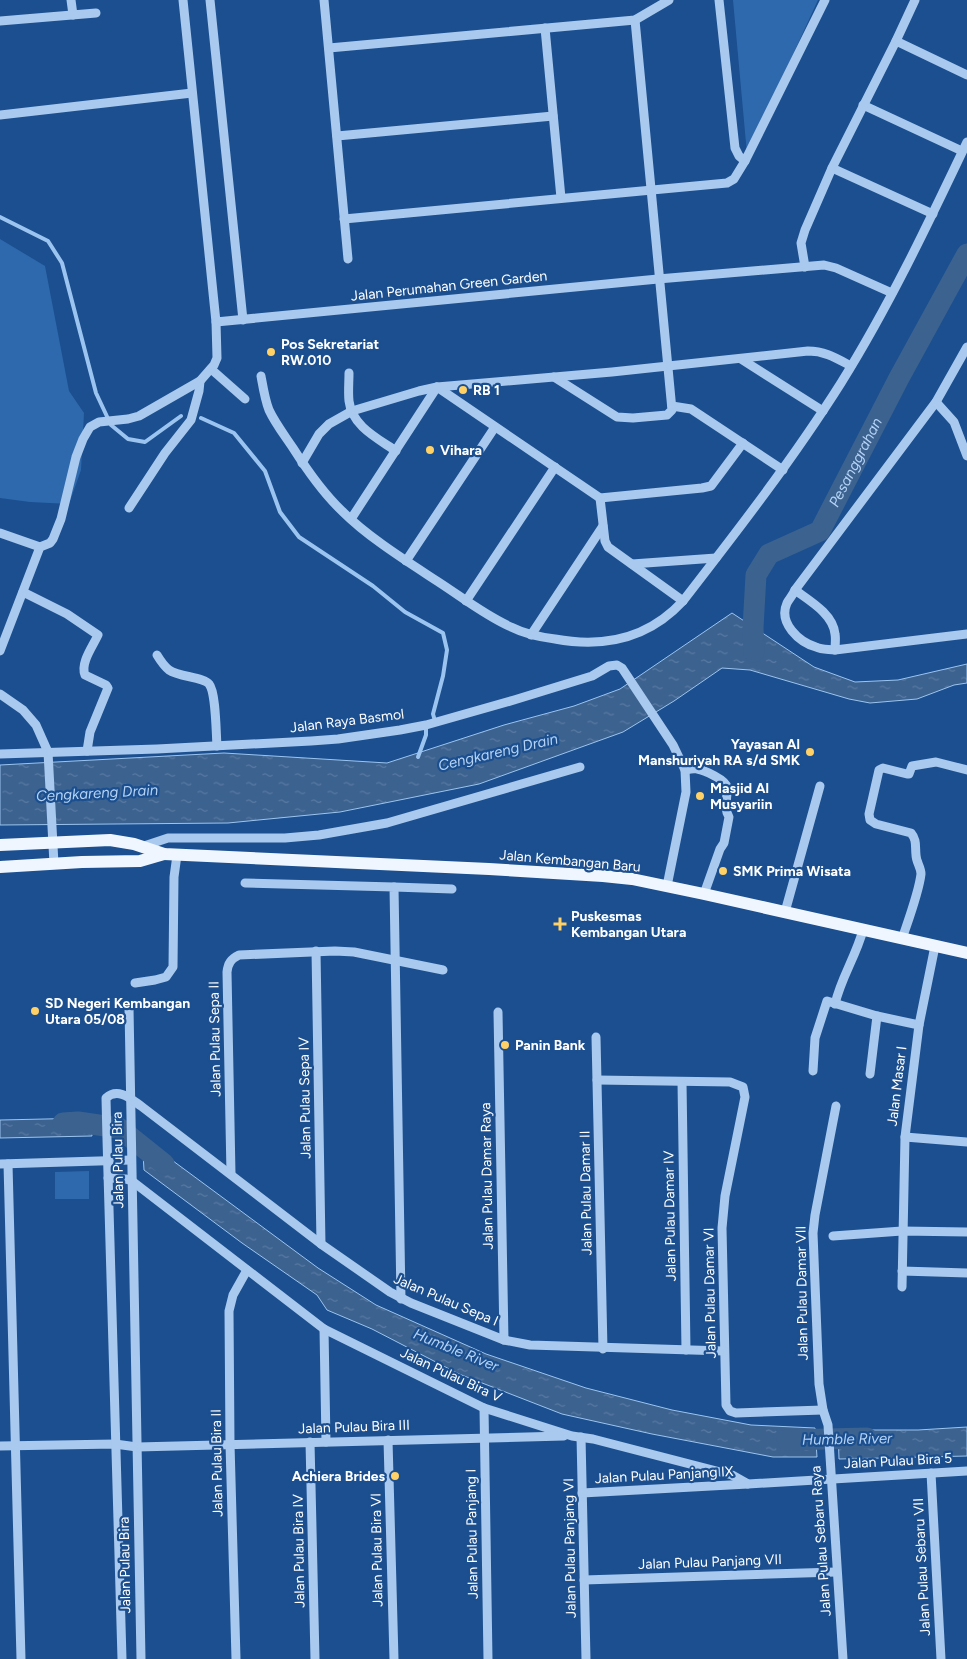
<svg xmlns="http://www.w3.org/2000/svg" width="967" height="1659" font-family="Figtree,sans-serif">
  <defs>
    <pattern id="water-ripples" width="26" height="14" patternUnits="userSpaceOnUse" patternTransform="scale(1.25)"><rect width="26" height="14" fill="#3c6290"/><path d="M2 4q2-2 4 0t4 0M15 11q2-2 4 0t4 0" fill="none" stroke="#597aa1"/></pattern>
  </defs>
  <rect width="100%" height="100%" fill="#1b4f8f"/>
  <g fill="#2e69ad">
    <polygon points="733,0 818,0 747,154"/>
    <polygon points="0,239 45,266 69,391 84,413 81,470 69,504 30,502 0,498"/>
    <polygon points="89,1171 89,1199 55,1199 55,1172"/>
  </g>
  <g fill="url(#water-ripples)" stroke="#9cc4f0">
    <polygon points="732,613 814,667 855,682 898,680 967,664 967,683 954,685 917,699 870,703 849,699 750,670 722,668 674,701 623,732 479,784 340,812 228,823 0,825 0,765 224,753 387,763 504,725 574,706 620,689"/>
    <polygon points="90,1118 92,1136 0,1138 0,1120"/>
    <polygon points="142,1138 318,1268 376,1305 486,1354 586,1388 672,1410 751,1425 815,1428 817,1457 773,1457 652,1434 562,1414 459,1374 372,1329 327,1310 317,1295 242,1243 144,1170"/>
    <polygon points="967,1427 967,1456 839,1459 838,1430 918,1430"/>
  </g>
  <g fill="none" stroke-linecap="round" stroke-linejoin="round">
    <g stroke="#9cc4f0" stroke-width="4">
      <polyline points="0,217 48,241 62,263 96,393 111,425 128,439 145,442 181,416"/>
      <polyline points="201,418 234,433 265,471 280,512 299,537 373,586 405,612 443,633 447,650 443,676 433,714 435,721 432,722"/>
      <polyline points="418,757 426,735 426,725"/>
    </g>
    <g stroke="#3c6290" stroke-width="21">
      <path id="s1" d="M754,652L753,628L756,575L769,554L820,531L899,378L967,254"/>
      <polyline points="63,1123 78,1122 119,1128 164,1164"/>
      <polyline points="787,1440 867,1438"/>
    </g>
    <g stroke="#a9c9ee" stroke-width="9">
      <polyline points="71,0 73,15"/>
      <polyline points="210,0 243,320"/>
      <polyline points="324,0 348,259"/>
      <polyline points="719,0 735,148 739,156 745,161"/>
      <polyline points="0,21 96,13"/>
      <polyline points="545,28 561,198"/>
      <polyline points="896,41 967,75"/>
      <polyline points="329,48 635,20 669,0"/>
      <polyline points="863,105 962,151"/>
      <polyline points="0,115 192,93"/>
      <polyline points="337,136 553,116"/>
      <polyline points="832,168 933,214"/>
      <polyline points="344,219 727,183 734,179 745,161 825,0"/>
      <polyline points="805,267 801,243 805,230 832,168 896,41 915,0"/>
      <polyline points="216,322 658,279 824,265 836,268 892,293"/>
      <path d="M967,347L936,402L795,590C793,595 789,599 787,603C778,623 799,642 816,647C822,650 828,649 835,650L967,634"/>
      <polyline points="741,359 823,411"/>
      <polyline points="211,369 245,399"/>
      <path d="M349,373C349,382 348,392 349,401C352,426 377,438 396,451"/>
      <path d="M261,376C263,387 265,400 269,410C275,423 285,436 293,448C307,470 323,493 342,511C369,538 408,562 440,583C463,598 486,616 511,627C525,634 539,637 555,639C604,648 648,639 683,601C738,530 793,459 841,383C889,306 928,224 967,142"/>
      <polyline points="554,377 617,417 633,418 667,415 672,410 635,20"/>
      <polyline points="437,387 600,498 702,488 711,486 743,443"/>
      <polyline points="936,402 954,422 967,456"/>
      <polyline points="672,406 691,409 783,470"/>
      <path d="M302,463L319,434L329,424L352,411L419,391L437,387L612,372L808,351C825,351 836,358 851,366"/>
      <polyline points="600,498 605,541 608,547 683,601"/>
      <polyline points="129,508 165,453 191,420 199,391 200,381"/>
      <polyline points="351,519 437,387"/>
      <polyline points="0,533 40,547"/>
      <polyline points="406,561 495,427"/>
      <polyline points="632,564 716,558"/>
      <path d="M795,590C810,601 833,614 835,634C836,639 835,644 835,650"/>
      <path d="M23,592L67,614L98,635C93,646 80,663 85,675L106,685L108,688L90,732L87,751"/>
      <polyline points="466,601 555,467"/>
      <polyline points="531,635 603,526"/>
      <polyline points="0,651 40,547 50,543 53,539 61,519 76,457 83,439 90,427 99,422 128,419 139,416 200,381 214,365 217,358 216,322 183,0"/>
      <path d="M157,655C160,660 164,666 169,670C179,677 204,677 209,684C216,692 216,733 217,746"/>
      <polyline points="0,694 23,710 36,725 48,752 54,864"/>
      <polyline points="0,754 157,749 311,741 338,739 400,730 426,725 514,700 592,676 609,666 617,665 622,668 673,745 685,770 686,792 667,886"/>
      <path d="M685,770C690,769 693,768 697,769C704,770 726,780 727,787C728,798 723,807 729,817L724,843L720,849L704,894"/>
      <polyline points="144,846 168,838 285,838 319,835 387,823 580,767"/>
      <polyline points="245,883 394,887 401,1299"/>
      <polyline points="394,887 452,889"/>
      <polyline points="785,912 820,786"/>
      <path d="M902,939C908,921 919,892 921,874C921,867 916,862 916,855C915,846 917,840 911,833L876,824L870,820L869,814L879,770L883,768L907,774H909L912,766L936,762L967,770"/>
      <polyline points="316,951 321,1244"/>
      <polyline points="135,983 155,980 166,977 173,967 174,877 177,855"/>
      <path d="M835,1004C841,978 856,956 863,930"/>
      <polyline points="129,1008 141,1659"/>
      <polyline points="498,1012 504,1340"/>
      <polyline points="596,1037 603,1349"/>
      <polyline points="813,1071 815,1038 827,1001 877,1016 919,1025"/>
      <polyline points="870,1074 877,1016"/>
      <polyline points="597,1080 730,1082 743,1087 745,1097 725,1196 722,1228 726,1405 730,1411 736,1413 823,1410"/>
      <polyline points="682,1082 686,1350"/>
      <polyline points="836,1106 815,1215 813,1233 819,1384 823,1410 828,1425 843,1659"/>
      <polyline points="905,1137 967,1142"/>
      <polyline points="0,1164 131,1160"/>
      <polyline points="8,1164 21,1659"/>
      <path d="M231,1174L227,972C228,963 231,959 239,955L335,951L354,952L443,970"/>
      <polyline points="108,1178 126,1179 132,1181 324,1329 484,1408 572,1436 593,1439 732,1475 748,1484 967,1471"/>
      <polyline points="833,1236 902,1231 967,1232"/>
      <polyline points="902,1271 967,1273"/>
      <polyline points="902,1287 905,1137 919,1025 935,946"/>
      <polyline points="324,1329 326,1442"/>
      <polyline points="484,1408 488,1659"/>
      <polyline points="581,1437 586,1659"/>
      <polyline points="388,1440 394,1659"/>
      <polyline points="310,1442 315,1659"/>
      <polyline points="0,1446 115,1444 137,1447 564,1436"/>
      <polyline points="931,1473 941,1659"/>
      <polyline points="582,1493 748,1484"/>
      <polyline points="584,1580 836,1572"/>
      <path d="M122,1659L107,1139L106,1098C118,1087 131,1099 141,1106L321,1244L390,1292L411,1303L504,1340L530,1345L724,1351"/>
      <polyline points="236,1659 230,1444 229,1311 233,1295 247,1270"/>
    </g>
    <g stroke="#f0f6ff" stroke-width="12">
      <polyline points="0,845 110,840 134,844 164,854 489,869 603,876 632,879 704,894 967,953"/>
      <polyline points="0,867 82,862 140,861 164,854"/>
    </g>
  </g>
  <g fill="#ffd166" stroke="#1b4f8f" stroke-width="2">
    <circle cx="271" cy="352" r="5"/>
    <circle cx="463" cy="390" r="5"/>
    <circle cx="430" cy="450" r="5"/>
    <circle cx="810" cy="752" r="5"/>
    <circle cx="700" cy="796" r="5"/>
    <circle cx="723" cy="871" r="5"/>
    <path d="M557.5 916.5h5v5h5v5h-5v5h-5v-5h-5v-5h5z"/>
    <circle cx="35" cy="1011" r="5"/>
    <circle cx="505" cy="1045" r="5"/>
    <circle cx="395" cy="1476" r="5"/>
  </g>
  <g text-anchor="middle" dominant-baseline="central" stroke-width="4.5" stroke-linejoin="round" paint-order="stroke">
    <g font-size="14" fill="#fff" stroke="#1b4f8f">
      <text transform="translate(449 286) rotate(-6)">Jalan Perumahan Green Garden</text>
      <text transform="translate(347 721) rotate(-7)">Jalan Raya Basmol</text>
      <text transform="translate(570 861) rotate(5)">Jalan Kembangan Baru</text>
      <text transform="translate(215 1039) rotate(-91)">Jalan Pulau Sepa II</text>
      <text transform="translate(897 1086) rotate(-83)">Jalan Masar I</text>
      <text transform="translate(305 1098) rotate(-91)">Jalan Pulau Sepa IV</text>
      <text transform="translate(118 1160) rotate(-91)">Jalan Pulau Bira</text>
      <text transform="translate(487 1176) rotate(-91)">Jalan Pulau Damar Raya</text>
      <text transform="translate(586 1193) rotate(-91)">Jalan Pulau Damar II</text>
      <text transform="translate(670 1216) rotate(-91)">Jalan Pulau Damar IV</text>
      <text transform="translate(710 1293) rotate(-91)">Jalan Pulau Damar VI</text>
      <text transform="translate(802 1293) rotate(-91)">Jalan Pulau Damar VII</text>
      <text transform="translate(446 1300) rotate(23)">Jalan Pulau Sepa I</text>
      <text transform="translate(451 1375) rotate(25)">Jalan Pulau Bira V</text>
      <text transform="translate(354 1427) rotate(-2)">Jalan Pulau Bira III</text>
      <text transform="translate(898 1461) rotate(-3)">Jalan Pulau Bira 5</text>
      <text transform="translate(217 1463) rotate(-91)">Jalan Pulau Bira II</text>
      <text transform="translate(664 1475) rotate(-3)">Jalan Pulau Panjang IX</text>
      <text transform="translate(472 1534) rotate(-91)">Jalan Pulau Panjang I</text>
      <text transform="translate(821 1541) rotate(-94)">Jalan Pulau Sebaru Raya</text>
      <text transform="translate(570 1548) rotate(-91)">Jalan Pulau Panjang VI</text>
      <text transform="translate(377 1550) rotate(-91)">Jalan Pulau Bira VI</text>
      <text transform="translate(299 1551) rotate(-91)">Jalan Pulau Bira IV</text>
      <text transform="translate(710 1562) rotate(-2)">Jalan Pulau Panjang VII</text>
      <text transform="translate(125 1565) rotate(-91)">Jalan Pulau Bira</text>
      <text transform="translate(922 1567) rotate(-93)">Jalan Pulau Sebaru VII</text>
    </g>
    <g font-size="14" font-weight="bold" fill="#fff" stroke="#1b4f8f" text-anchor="start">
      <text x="281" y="344">Pos Sekretariat<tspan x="281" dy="16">RW.010</tspan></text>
      <text x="473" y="390">RB 1</text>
      <text x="440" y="450">Vihara</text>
      <text x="800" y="744" text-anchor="end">Yayasan Al<tspan x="800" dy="16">Manshuriyah RA s/d SMK</tspan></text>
      <text x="710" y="788">Masjid Al<tspan x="710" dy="16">Musyariin</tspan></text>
      <text x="733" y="871">SMK Prima Wisata</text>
      <text x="571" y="916">Puskesmas<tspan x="571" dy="16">Kembangan Utara</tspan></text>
      <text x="45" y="1003">SD Negeri Kembangan<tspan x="45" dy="16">Utara 05/08</tspan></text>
      <text x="515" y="1045">Panin Bank</text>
      <text x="385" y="1476" text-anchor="end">Achiera Brides</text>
    </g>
    <g font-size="15" font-style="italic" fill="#b5d3f5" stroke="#1b4f8f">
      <text stroke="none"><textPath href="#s1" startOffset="235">Pesanggrahan</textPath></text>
      <text transform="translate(498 752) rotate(-13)">Cengkareng Drain</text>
      <text transform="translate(97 793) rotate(-3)">Cengkareng Drain</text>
      <text transform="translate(456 1350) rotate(22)">Humble River</text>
      <text transform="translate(847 1439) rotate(-1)">Humble River</text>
    </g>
  </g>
</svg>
